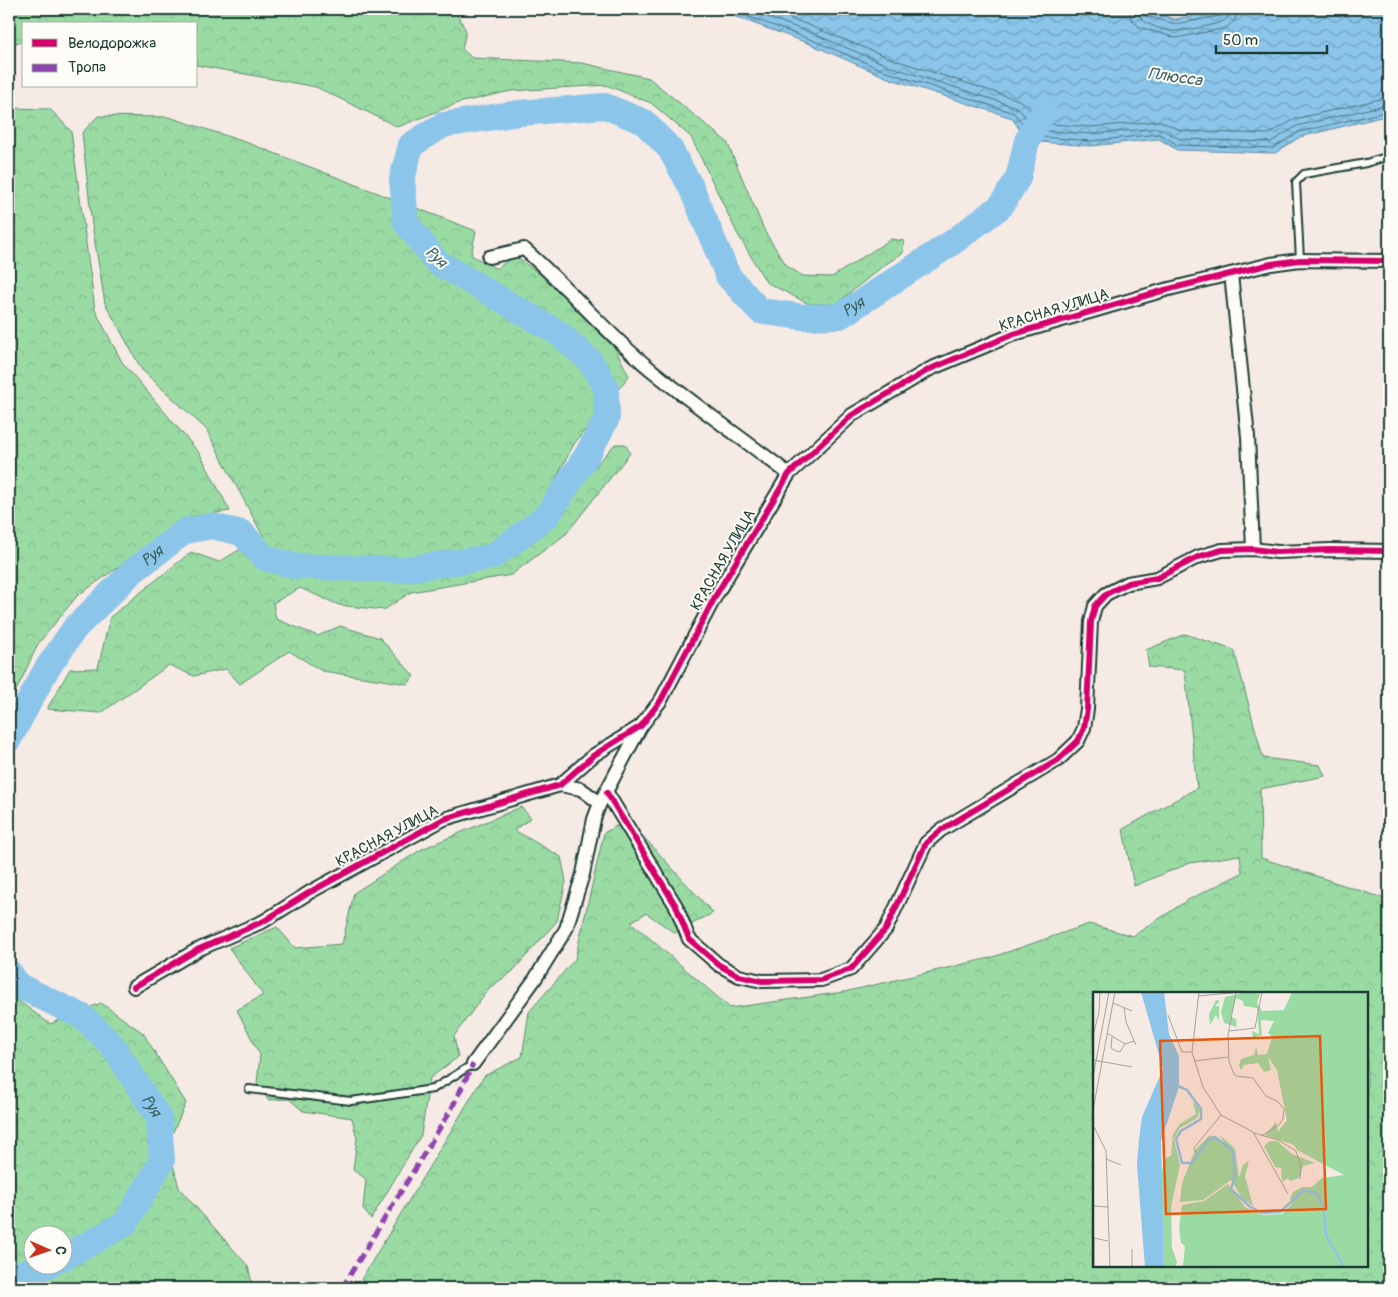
<svg xmlns="http://www.w3.org/2000/svg" width="1398" height="1297" font-family="Pangolin,sans-serif">
  <defs>
    <pattern id="forest-crowns" width="20" height="18" patternUnits="userSpaceOnUse" patternTransform="scale(1.25)"><rect width="20" height="18" fill="#9adba4"/><path d="M2 6a3 3 0 1 1 6 0M12 15a3 3 0 1 1 6 0" fill="none" stroke="#84bd8e"/></pattern>
    <pattern id="water-waves" width="16" height="10" patternUnits="userSpaceOnUse" patternTransform="scale(1.25)"><rect width="16" height="10" fill="#8bc5ea"/><path d="M0 5q4-4 8 0t8 0" fill="none" stroke="#71a1be"/></pattern>
  </defs>
  <rect width="100%" height="100%" fill="#f6eae5"/>
  <filter id="ink" filterUnits="userSpaceOnUse"><feTurbulence type="fractalNoise" baseFrequency=".02" numOctaves="2"/><feDisplacementMap in="SourceGraphic" scale="10" xChannelSelector="R" yChannelSelector="G"/><feConvolveMatrix kernelMatrix="1 2 1 2 8 2 1 2 1" color-interpolation-filters="sRGB"/></filter>
  <g filter="url(#ink)">
    <g fill="url(#forest-crowns)" stroke="#5c8c6c" fill-rule="evenodd">
      <polygon points="9,9 424,9 431,14 456,12 466,31 462,49 472,58 582,63 649,78 727,142 765,232 787,266 803,276 832,277 891,239 904,241 903,253 883,266 836,304 809,304 766,282 737,233 691,137 651,103 606,85 511,91 458,103 398,127 316,87 196,65 196,24 24,24 24,42 9,43"/>
      <polygon points="9,108 50,109 71,131 95,310 122,362 200,454 230,511 190,517 77,596 38,644 9,706"/>
      <polygon points="98,116 169,117 248,143 476,231 471,255 497,269 514,255 552,283 612,342 629,376 574,444 548,494 563,498 584,479 615,444 625,444 630,453 566,534 511,575 411,592 384,610 339,605 300,588 273,603 276,619 318,636 340,626 380,638 414,676 408,684 322,671 289,651 240,684 226,669 194,676 169,665 101,713 47,709 70,669 98,668 110,617 191,552 219,562 263,536 206,429 142,370 105,303 92,225 82,133"/>
      <path d="M1185,634L1234,650L1263,758L1320,765L1325,776L1260,789L1261,858L1389,900V1288H359L362,1278L484,1076L522,1057L529,1012L575,959L604,833L616,826L641,834L713,913L675,933L646,913L631,922L730,1008L844,992L990,958L1089,924L1133,936L1188,900L1242,873L1240,855L1190,863L1134,886L1123,829L1197,788L1185,670L1149,667L1146,650ZM1094,993H1367V1266H1094Z"/>
      <polygon points="521,807 531,818 514,830 561,857 566,881 557,921 512,972 489,988 454,1036 458,1057 430,1078 421,1135 371,1219 363,1209 366,1179 353,1170 357,1139 352,1118 303,1111 289,1099 268,1100 257,1083 260,1055 237,1010 263,995 229,948 277,927 295,948 342,944 354,893 422,849"/>
      <path d="M9,994L50,1024L101,1003L143,1033L186,1103L168,1143L179,1188L248,1266L253,1288H9ZM62,1234V1264H32V1234Z"/>
    </g>
    <polygon fill="url(#water-waves)" stroke="#608fa1" points="714,9 1141,9 1175,19 1231,9 1389,9 1389,115 1300,137 1275,153 1177,150 1159,139 1091,146 1027,141 1012,118 888,78 810,44"/>
    <g fill="none" stroke-linecap="round" stroke-linejoin="round">
      <g stroke="#4a737d" stroke-width="1">
        <polyline points="728,9 812,40 890,73 1014,113 1031,136 1091,141 1159,134 1178,145 1273,148 1299,132 1389,111"/>
        <polyline points="746,9 814,34 892,67 1016,107 1021,111 1034,130 1091,134 1159,128 1180,139 1271,142 1297,126 1389,104"/>
        <polyline points="768,9 895,60 1019,100 1027,106 1039,123 1091,127 1160,121 1182,131 1269,134 1295,119 1389,97"/>
        <polyline points="1129,9 1131,18 1139,27 1176,38 1226,28 1235,20 1238,9"/>
        <path d="M1137,9C1137,23 1162,31 1175,31C1184,31 1220,25 1226,19C1229,17 1230,13 1230,9"/>
        <polyline points="1143,9 1146,16 1175,24 1220,16 1224,9"/>
      </g>
      <g stroke="#8bc5ea" stroke-width="26">
        <path id="s1" d="M9,739L46,670L75,628L132,572L185,531L212,526L242,533L265,558L295,566L399,570L492,557L547,516L587,455L607,418L606,387L590,361L560,334L437,262L406,223L402,179L411,145L443,125L519,113L605,106L644,122L670,149L691,187L728,276L760,311L803,317L840,316L953,242L1001,206L1018,178L1027,141L1044,111"/>
        <path id="s2" d="M9,972L19,986L83,1017L113,1046L159,1118L162,1161L125,1224L62,1258"/>
        <polyline points="9,1277 51,1264"/>
      </g>
      <defs>
        <g id="service">
          <polyline points="1300,260 1296,182 1304,174 1366,163 1389,156"/>
          <polyline points="249,1089 351,1101 433,1089 473,1064"/>
        </g>
        <g id="minor">
          <path d="M489,257L524,249C568,287 604,331 649,368C694,405 742,438 789,474"/>
          <polyline points="1231,274 1248,437 1253,549"/>
          <polyline points="560,785 581,789 600,803"/>
          <polyline points="607,793 676,906 689,939 719,965 739,976 762,981 821,980 851,969 886,929 926,843 941,830 1058,760 1078,741 1084,728 1087,709 1091,622 1095,606 1106,594 1128,583 1157,578 1198,557 1222,550 1253,549 1277,552 1330,550 1389,551"/>
          <polyline points="134,987 197,950 264,921 310,892 444,819 560,785 594,755 641,726 661,700 716,595 789,474 852,415 930,369 1014,334 1165,290 1271,264 1300,260 1389,261"/>
          <polyline points="473,1064 535,979 566,929 583,874 594,819 600,803 641,726"/>
        </g>
      </defs>
      <use href="#service" stroke="#1f3d34" stroke-width="10"/>
      <use href="#minor" stroke="#1f3d34" stroke-width="16"/>
      <use href="#service" stroke="#fdfcf7" stroke-width="6"/>
      <use href="#minor" stroke="#fdfcf7" stroke-width="12"/>
      <polyline stroke="#8e44ad" stroke-width="5" stroke-dasharray="10 5" stroke-linecap="butt" points="342,1288 452,1108 473,1064"/>
      <defs>
        <g id="cycleway">
          <polyline points="607,793 676,906 689,939 719,965 739,976 762,981 821,980 851,969 886,929 926,843 941,830 1058,760 1078,741 1084,728 1087,709 1091,622 1095,606 1106,594 1128,583 1157,578 1198,557 1222,550 1253,549 1277,552 1330,550 1389,551"/>
          <polyline points="134,987 197,950 264,921 310,892 444,819 560,785 594,755 641,726 661,700 716,595 789,474 852,415 930,369 1014,334 1165,290 1271,264 1300,260 1389,261"/>
        </g>
      </defs>
      <use href="#cycleway" stroke="#fdfcf7" stroke-width="9"/>
      <use href="#cycleway" stroke="#d6006c" stroke-width="6"/>
    </g>
  </g>
  <g text-anchor="middle" dominant-baseline="central" stroke-width="4" stroke-linejoin="round" paint-order="stroke">
    <g font-size="15" fill="#1f3d34" stroke="#fdfcf7">
      <text transform="translate(1054 310) rotate(-17)">КРАСНАЯ УЛИЦА</text>
      <text transform="translate(723 560) rotate(-60)">КРАСНАЯ УЛИЦА</text>
      <text transform="translate(387 836) rotate(-28)">КРАСНАЯ УЛИЦА</text>
    </g>
    <g font-size="16" font-style="italic" fill="#3a5f62" stroke="#fdfcf7">
      <text transform="translate(1175 77) rotate(8)">Плюсса</text>
      <text transform="translate(436 257) rotate(43)">Руя</text>
      <text stroke="none"><textPath href="#s1" startOffset="1719">Руя</textPath></text>
      <text stroke="none"><textPath href="#s1" startOffset="235">Руя</textPath></text>
      <text stroke="none"><textPath href="#s2" startOffset="201">Руя</textPath></text>
    </g>
  </g>
  <g transform="translate(1093 992)">
    <rect width="275" height="275" fill="#f6eae5"/>
    <path d="M154,0L167,2L164,11L169,19L191,18L199,0H275V275H90L92,254L88,251L86,236L89,213L111,209L135,192L152,215L170,223L189,222L199,212L197,206L200,200L209,195H219L229,186L251,183L204,158L201,153L172,143L183,130L185,140L194,128L184,78L175,65L178,78L171,80L165,71L151,73L148,78L146,73L148,67L161,63L163,55L165,63L174,62L179,45L175,41L181,29L168,28L169,43L160,46L159,39L166,42L164,16L151,14L150,9L143,6L138,25L143,27L144,35L131,31L128,20L132,5ZM123,8L127,9L122,14H126V29L123,23L117,33L116,22ZM100,109L107,118L104,126L87,136L81,147L87,173L78,215L79,256L84,270L82,275H71L68,182L72,166L78,164L80,142L87,132L103,122ZM126,142L142,157L146,186L150,173L156,169L152,184L160,214L149,206L138,188L110,208L87,210L89,191L102,158L117,143L132,152ZM177,149H184L199,162L222,171L210,174L206,186L197,189L195,186L189,190L188,176L182,175L171,154Z" fill="#9adba4"/>
    <path d="M48,0H71L76,42L86,64V95L68,149L71,275H52L44,173L46,147L49,125L70,77Z" fill="#8bc5ea"/>
    <path fill="none" stroke="#8bc5ea" stroke-width="2.5" d="M83,93L94,98L108,117V127L88,139L83,147L89,171H99L115,148L122,145L140,159L142,183L138,197L156,214L169,221L187,220L211,198L224,202L231,217L233,243L251,275"/>
    <path fill="none" stroke="#a0a59e" stroke-width="1" d="M106,0L99,60L110,95L128,123L160,140L195,202M143,1L135,43L136,69L140,80L143,84L160,86L173,104L184,109L191,117L190,127L186,133L168,144M105,4L149,0M20,11L39,19M31,15L33,30L43,53M75,23L89,60H99M136,39L162,36L169,0M14,41L32,52L41,49M0,44L6,20L7,0M19,45L18,56L23,59L27,60L32,52M0,68L39,75M101,69L135,65M0,85L16,0M0,118L22,0M0,133L13,159L17,275M161,141L185,148L203,159L208,174L207,187M103,161L101,156L128,123M13,167L28,173M0,214L15,215M39,257V275M1,275V246L15,249"/>
    <path fill="#e8590c" fill-opacity="0.15" stroke="#e8590c" stroke-width="2.5" d="M227,44L233,217L73,222L67,49Z"/>
    <rect width="275" height="275" fill="none" stroke="#1f3d34" stroke-width="2.5"/>
  </g>
  <rect width="1398" height="1297" fill="none" stroke="#fdfcf7" stroke-width="30"/>
  <rect x="15" y="15" width="1368" height="1267" fill="none" stroke="#1f3d34" stroke-width="2" filter="url(#ink)"/>
  <rect x="22" y="22" width="175" height="65" fill="#fdfcf7" stroke="#a4b0a9"/>
  <rect x="32" y="39" width="25" height="8" fill="#d6006c" stroke="#a4b0a9"/>
  <text x="68" y="48" font-size="15" fill="#1f3d34">Велодорожка</text>
  <rect x="32" y="64" width="25" height="8" fill="#8e44ad" stroke="#a4b0a9"/>
  <text x="68" y="72" font-size="15" fill="#1f3d34">Тропа</text>
  <g transform="translate(48 1250) rotate(92)"><circle r="24" fill="#fdfcf7" stroke="#a4b0a9"/>
  <path d="M0-4L9 19L0 12L-9 19Z" fill="#c8321e"/>
  <text y="-8" font-size="14" font-weight="bold" text-anchor="middle" fill="#1f3d34">С</text>
  </g>
  <path d="M1216 45v8h111v-8" fill="none" stroke="#1f3d34" stroke-width="2.5"/>
  <text x="1223" y="45" font-size="15" fill="#1f3d34" stroke="#fdfcf7" stroke-width="4" paint-order="stroke">50 m</text>
</svg>
